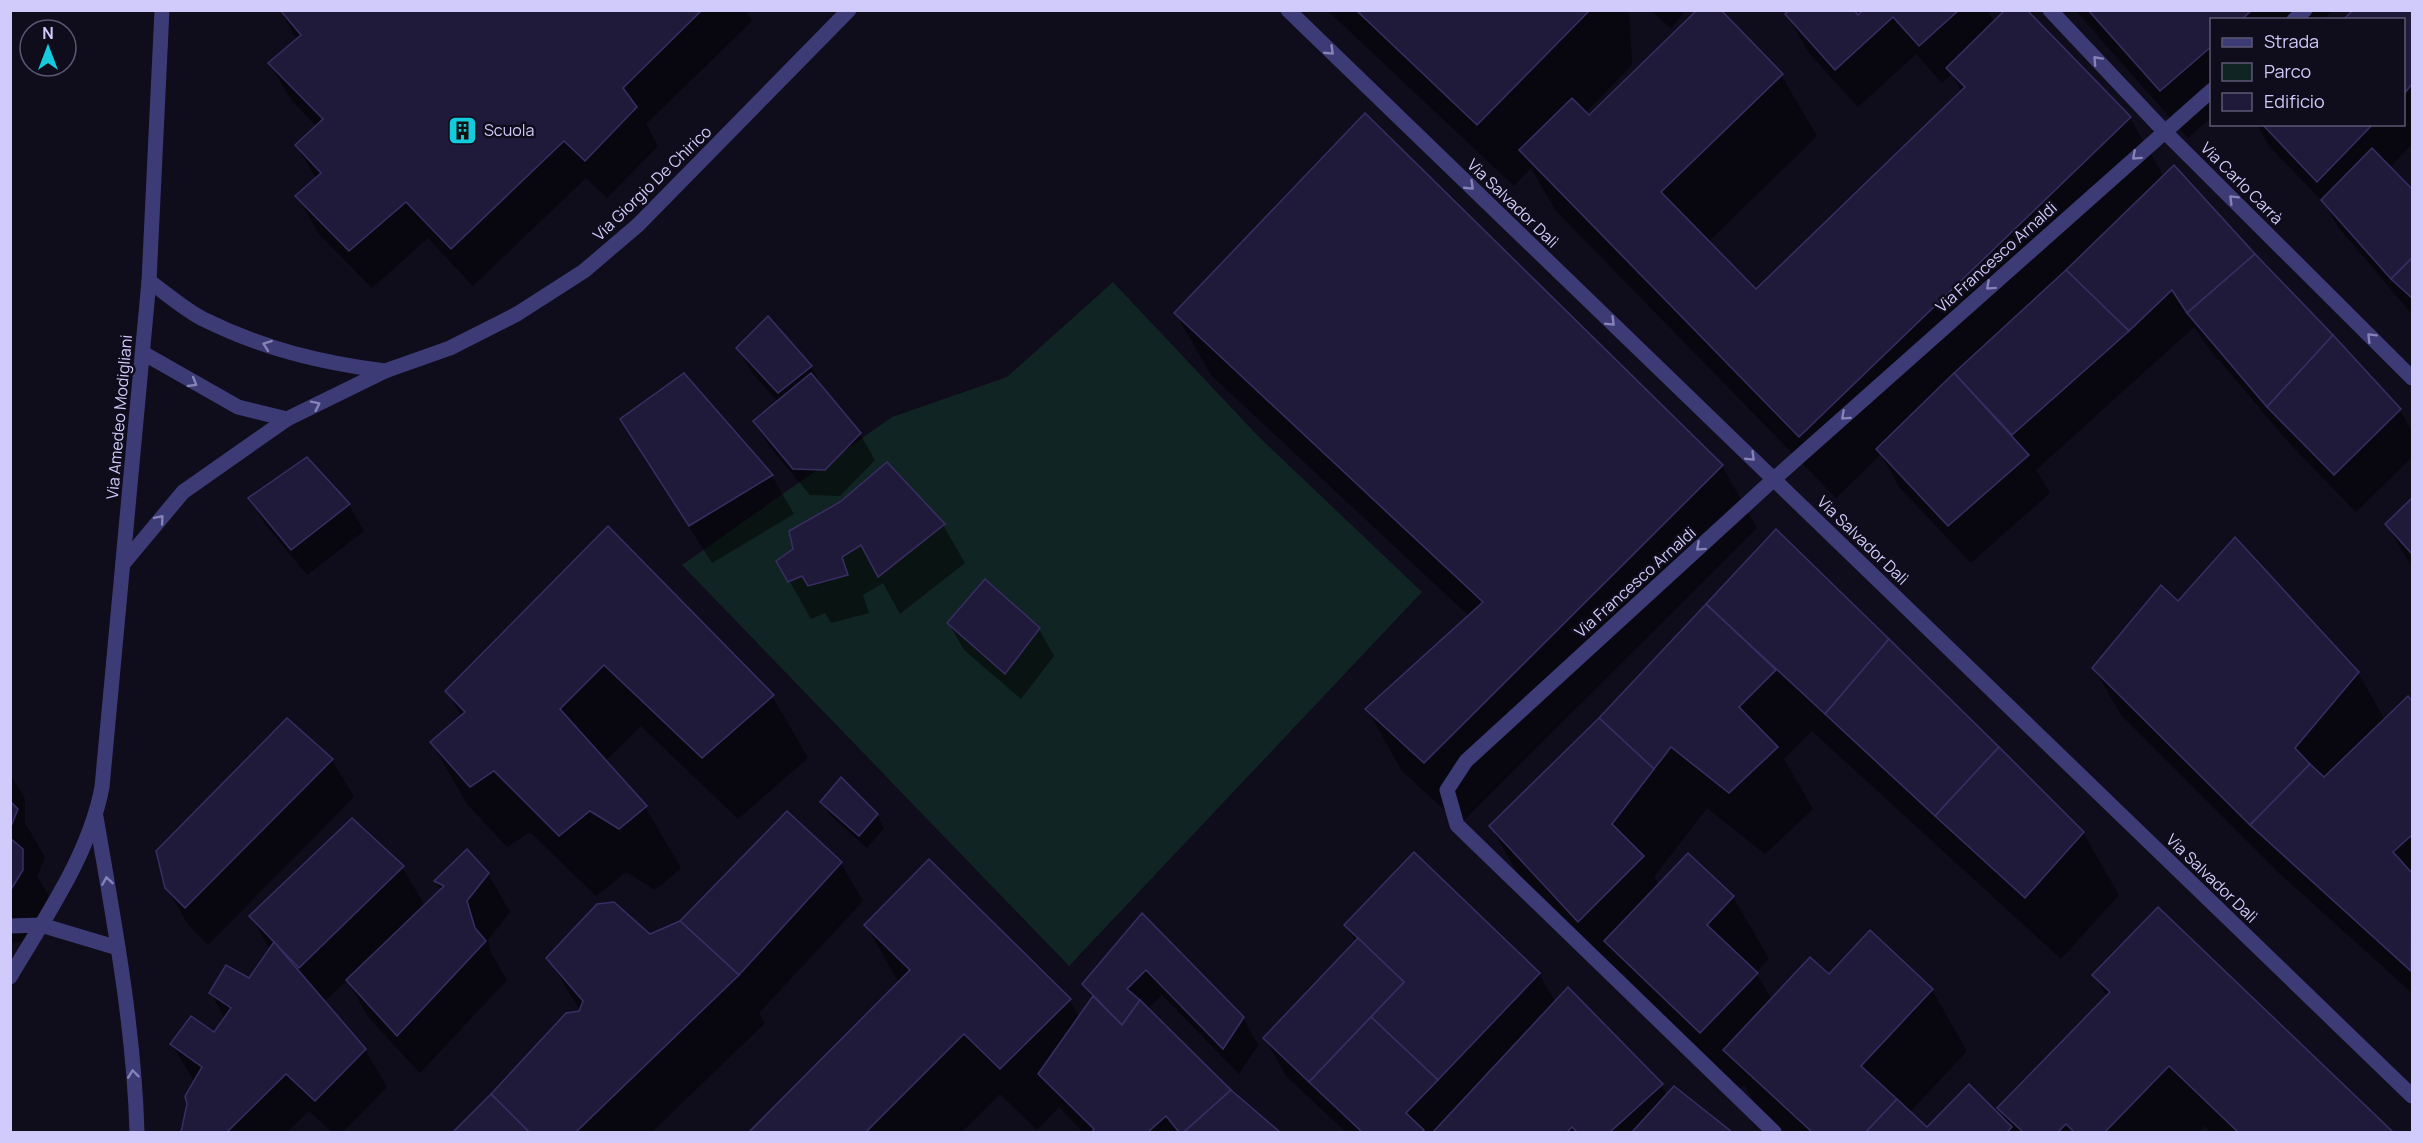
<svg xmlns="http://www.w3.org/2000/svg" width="2423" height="1143" font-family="Manrope,sans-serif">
  <rect width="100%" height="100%" fill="#0f0c1b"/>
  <polygon fill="#102423" points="1113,282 1258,436 1422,592 1069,966 682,565 892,417 1007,377"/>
  <g fill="#0007">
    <polygon points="280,10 745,10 752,21 646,124 658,146 607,198 586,178 473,286 428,238 372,288 319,234 297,196 316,179 297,146 317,127 292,101 270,64 297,40"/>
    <polygon points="1327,10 1629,10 1632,65 1585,113 1589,117 1781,75 1817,136 1708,242 1756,291 1962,92 1952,74 1942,83 1916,54 1858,107 1808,52 1787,14 1858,17 1865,10 1987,10 1995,23 2025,10 2130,118 2164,177 2174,167 2400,410 2412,432 2412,457 2356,512 2291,445 2211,351 2194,327 2036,470 2050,493 1971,563 1899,487 1881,454 1836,498 1556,211 1531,168 1514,186"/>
    <polygon points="1650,10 1686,10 1671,28"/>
    <polygon points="2075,10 2333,10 2323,20 2212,20 2212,117 2188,138"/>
    <polygon points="2355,10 2412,10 2412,144 2389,168 2412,191 2412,314 2338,227 2326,205 2269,146 2257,124 2404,124 2404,20"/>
    <polygon points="1365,115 1722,466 1757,528 1460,824 1402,771 1367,709 1469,616 1211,375 1176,314"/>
    <polygon points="768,318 811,367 826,393 860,434 875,460 840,496 810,495 770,447 755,421 778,402 753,374 738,348"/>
    <polygon points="684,375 772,476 794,514 712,563 621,419"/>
    <polygon points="250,498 349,505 364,531 307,575 265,524"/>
    <polygon points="2412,500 2412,567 2387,525"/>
    <polygon points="943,525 965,563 900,614 883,583 863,595 869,613 831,623 825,613 811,619 778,561"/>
    <polygon points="608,528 772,696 808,758 738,819 641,726 605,761 645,807 681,868 655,890 626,872 596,896 530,832 507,847 467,804 432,743 462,717 447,691"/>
    <polygon points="1776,531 2083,833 2119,895 2061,959 1812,731 1784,759 1813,809 1765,854 1707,808 1654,877 1659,885 1689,855 1733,897 1769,959 1756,972 1772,1000 1829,976 1932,990 1967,1051 1909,1113 1927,1129 2009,1125 1999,1108 2107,997 2094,975 2158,909 2391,1132 2211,1132 2205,1126 2199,1132 1782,1132 1760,1112 1744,1085 1736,1094 1641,1003 1624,973 1614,982 1526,888 1491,827 1600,719"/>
    <polygon points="2178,603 2358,673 2385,720 2408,698 2412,703 2412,993 2279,873 2121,715 2094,668"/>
    <polygon points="949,624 1039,629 1054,656 1021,699 964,650"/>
    <polygon points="332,760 354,797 208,945 189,926 166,887"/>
    <polygon points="10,774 25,799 25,823 45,857 37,876 50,898 37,939 10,944"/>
    <polygon points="822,802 877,815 884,828 867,848 830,815"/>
    <polygon points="787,813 841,863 863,901 759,1013 765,1023 652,1132 455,1132 581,1012 548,958 649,936 682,922"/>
    <polygon points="1414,854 1539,974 1556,1003 1661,1085 1667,1095 1674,1088 1729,1132 1346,1132 1286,1076 1265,1038 1356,943 1346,925"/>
    <polygon points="402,867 425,906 441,890 436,881 488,874 510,912 488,940 491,953 507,980 420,1073 369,1018 347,980 324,1002 365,1050 387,1087 343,1132 332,1132 309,1111 287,1132 182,1132 195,1083 172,1044 215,1034 225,1019 211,993 250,980 270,950 251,916"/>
    <polygon points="1142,916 1243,1018 1258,1045 1239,1074 1162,995 1148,1009 1230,1092 1278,1132 1083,1132 1059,1107 1037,1130 1000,1094 962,1132 751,1132 899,983 866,925 1069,1000 1080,1018 1093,999 1084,984"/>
  </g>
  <g fill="#201a3a" stroke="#392e64" stroke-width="1.5">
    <polygon points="280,10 702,10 623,88 637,107 585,161 564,141 451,249 406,202 349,251 295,196 321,173 295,145 323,119 268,63 301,35"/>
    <polygon points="1356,10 1590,10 1477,125"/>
    <polygon points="1697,10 1721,10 1783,74 1661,192 1756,289 1965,87 1946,68 2005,10 2027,10 2131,117 1799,437 1519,150 1572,98 1589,115"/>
    <polygon points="1789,10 1854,10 1858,15 1863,10 1959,10 1919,46 1893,17 1835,70 1785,14"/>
    <polygon points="2088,10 2252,10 2241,20 2212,20 2212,46 2160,91"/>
    <polygon points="2353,10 2412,10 2412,84 2404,94 2404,20 2343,20"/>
    <polygon points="1365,113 1723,465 1424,763 1365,709 1483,602 1174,313"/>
    <polygon points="2262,124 2373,124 2317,182"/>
    <polygon points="2372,148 2412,189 2412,258 2391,279 2321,200"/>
    <polygon points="2174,165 2255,254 2187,313 2172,290 2129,331 2066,270"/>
    <polygon points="2255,254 2333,335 2267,407 2187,313"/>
    <polygon points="2412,258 2412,298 2391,279"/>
    <polygon points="2066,270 2129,331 2012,435 1954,373"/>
    <polygon points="768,316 812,366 778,393 736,348"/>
    <polygon points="2333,335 2401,409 2334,475 2267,407"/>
    <polygon points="684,373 773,475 689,526 620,419"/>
    <polygon points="811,373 861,433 825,470 793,469 753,421"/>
    <polygon points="1954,373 2029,455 1948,526 1876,449"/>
    <polygon points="307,457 350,504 291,550 248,498"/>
    <polygon points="887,462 945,524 878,577 861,545 842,557 848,575 808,586 802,576 788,582 776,561 793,549 789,531 840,502"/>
    <polygon points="2412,498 2412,554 2385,524"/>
    <polygon points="608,526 774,695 702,758 604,665 560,709 647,806 619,829 590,811 559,836 494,771 470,787 430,742 465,712 445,691"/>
    <polygon points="1776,529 1889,639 1825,714 1706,604"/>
    <polygon points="2235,537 2359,672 2295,748 2310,764 2250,825 2092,668 2161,585 2178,601"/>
    <polygon points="985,579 1040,628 1005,674 947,623"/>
    <polygon points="1706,604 1776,670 1739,707 1778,747 1729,793 1671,747 1654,769 1599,718"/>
    <polygon points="1889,639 1999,747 1935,816 1825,714"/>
    <polygon points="2408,696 2412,701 2412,835 2393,852 2412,873 2411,971 2250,825 2310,764 2324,777"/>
    <polygon points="287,718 333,759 185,908 165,888 156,851"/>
    <polygon points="1599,718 1654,769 1612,824 1644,856 1578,922 1489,826"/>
    <polygon points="1999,747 2084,832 2025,898 1935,816"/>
    <polygon points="841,777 878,814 859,836 820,802"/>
    <polygon points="10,801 18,809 10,829"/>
    <polygon points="787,811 842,862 739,975 680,921"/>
    <polygon points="352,818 404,866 299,968 249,916"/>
    <polygon points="10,838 23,849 23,870 10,891"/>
    <polygon points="467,849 489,873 467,901 475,928 486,941 397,1036 346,980 444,886 434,881"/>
    <polygon points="1414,852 1540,973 1438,1080 1371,1017 1404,982 1344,925"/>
    <polygon points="1688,853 1734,896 1707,925 1758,973 1700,1033 1604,941"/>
    <polygon points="929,859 1071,999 1000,1069 964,1034 866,1132 749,1132 910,970 864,925"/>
    <polygon points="614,902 650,934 680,921 739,975 576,1132 529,1132 491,1094 566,1013 579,1011 583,1001 546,958 597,904"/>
    <polygon points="2158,907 2393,1132 2238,1132 2169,1066 2105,1132 2074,1132 2066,1124 2058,1132 2023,1132 1997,1108 2110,992 2092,975"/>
    <polygon points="1142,913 1244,1017 1223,1049 1146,970 1127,989 1140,1000 1122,1025 1082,984"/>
    <polygon points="1870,930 1933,989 1861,1066 1897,1099 1866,1132 1812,1132 1723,1050 1810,957 1829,974"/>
    <polygon points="1358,938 1404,982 1309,1082 1263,1038"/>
    <polygon points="274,942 366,1049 315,1101 286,1074 227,1132 181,1132 187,1104 185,1096 202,1067 170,1044 191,1016 214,1032 231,1008 209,993 226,965 249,978"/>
    <polygon points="1568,987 1663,1084 1610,1132 1577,1132 1572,1127 1567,1132 1433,1132"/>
    <polygon points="1093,996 1122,1025 1140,1000 1231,1090 1184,1132 1179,1132 1166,1116 1148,1132 1092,1132 1094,1129 1038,1074"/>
    <polygon points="1371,1017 1438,1080 1406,1113 1424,1130 1422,1132 1362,1132 1309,1082"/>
    <polygon points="1969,1084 2012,1127 2007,1132 1866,1132 1897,1099 1927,1127"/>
    <polygon points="1674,1086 1732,1132 1632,1132"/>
    <polygon points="1231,1090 1280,1132 1184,1132"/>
    <polygon points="491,1094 529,1132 453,1132"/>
  </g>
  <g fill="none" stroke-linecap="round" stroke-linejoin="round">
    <g stroke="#3d3b76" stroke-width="15">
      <polyline points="1288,10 2412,1096"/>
      <polyline points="2050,10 2164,131 2412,378"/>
      <polyline points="2294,20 2305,10"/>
      <path d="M149,281C167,294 184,309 203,319C264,349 318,362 385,371"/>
      <polyline points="143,353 238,407 287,419"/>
      <polyline points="123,564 183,492 287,419 385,371 450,348 517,314 584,271 638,225 849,10"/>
      <path d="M96,817C114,921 134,1027 137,1132"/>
      <polyline points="10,926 41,925 118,948"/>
      <path d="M10,977C45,917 89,856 102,787L149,281L162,10"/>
      <polyline points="1774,1132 1457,825 1447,790 1466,761 1774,479 2212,90"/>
    </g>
  </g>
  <defs><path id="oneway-chevron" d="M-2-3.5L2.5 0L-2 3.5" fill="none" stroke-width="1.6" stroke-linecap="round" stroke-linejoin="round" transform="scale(1.5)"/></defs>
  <g stroke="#8683b8">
    <use href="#oneway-chevron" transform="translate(1330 51) rotate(44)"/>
    <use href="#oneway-chevron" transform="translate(2097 60) rotate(-133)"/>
    <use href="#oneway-chevron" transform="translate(2136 156) rotate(138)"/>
    <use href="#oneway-chevron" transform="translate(1470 186) rotate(44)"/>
    <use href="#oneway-chevron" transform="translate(2233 199) rotate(-135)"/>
    <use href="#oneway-chevron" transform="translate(1990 286) rotate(138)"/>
    <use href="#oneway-chevron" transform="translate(1611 322) rotate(44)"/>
    <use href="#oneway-chevron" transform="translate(2371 337) rotate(-135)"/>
    <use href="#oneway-chevron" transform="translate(267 345) rotate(-160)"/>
    <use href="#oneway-chevron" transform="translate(193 383) rotate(31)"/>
    <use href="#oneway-chevron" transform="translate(316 405) rotate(-26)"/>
    <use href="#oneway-chevron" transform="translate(1845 416) rotate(138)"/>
    <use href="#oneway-chevron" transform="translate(1751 457) rotate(44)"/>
    <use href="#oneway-chevron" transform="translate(160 519) rotate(-50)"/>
    <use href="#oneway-chevron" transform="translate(1700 547) rotate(138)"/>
    <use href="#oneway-chevron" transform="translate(107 881) rotate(-99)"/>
    <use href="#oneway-chevron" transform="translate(133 1074) rotate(-97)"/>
  </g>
  <defs>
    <symbol id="building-square" viewBox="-11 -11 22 22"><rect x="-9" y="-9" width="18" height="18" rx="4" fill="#14cadd" stroke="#0f0c1b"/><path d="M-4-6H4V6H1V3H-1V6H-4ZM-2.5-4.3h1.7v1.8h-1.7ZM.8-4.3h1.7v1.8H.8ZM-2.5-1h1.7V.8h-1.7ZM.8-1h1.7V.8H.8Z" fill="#111"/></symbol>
  </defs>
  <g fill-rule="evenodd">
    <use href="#building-square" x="446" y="114" width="33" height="33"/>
  </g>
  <g text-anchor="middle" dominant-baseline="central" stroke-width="5" stroke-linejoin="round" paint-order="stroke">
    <g font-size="16" fill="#d0cbfa" stroke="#0f0c1b" text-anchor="start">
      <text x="484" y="130">Scuola</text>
    </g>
    <g font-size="16" fill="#d0cbfa" stroke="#0f0c1b">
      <text transform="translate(652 183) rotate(-44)">Via Giorgio De Chirico</text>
      <text transform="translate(2242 183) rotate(45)">Via Carlo Carrà</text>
      <text transform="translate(1513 203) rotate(44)">Via Salvador Dalì</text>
      <text transform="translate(1996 257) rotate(-42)">Via Francesco Arnaldi</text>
      <text transform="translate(119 417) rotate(-85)">Via Amedeo Modigliani</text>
      <text transform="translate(1863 540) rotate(44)">Via Salvador Dalì</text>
      <text transform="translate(1635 582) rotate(-42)">Via Francesco Arnaldi</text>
      <text transform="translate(2212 878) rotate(44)">Via Salvador Dalì</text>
    </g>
  </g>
  <rect width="2423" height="1143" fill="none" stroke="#d0cbfa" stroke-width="24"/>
  <rect x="2210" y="18" width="195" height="108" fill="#0f0c1b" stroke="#5c5874" stroke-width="1.5"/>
  <rect x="2222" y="38" width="30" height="9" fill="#3d3b76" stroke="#5c5874" stroke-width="1.5"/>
  <text x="2264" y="48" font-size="18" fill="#d0cbfa">Strada</text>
  <rect x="2222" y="63" width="30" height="18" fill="#102423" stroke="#5c5874" stroke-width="1.5"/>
  <text x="2264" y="78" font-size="18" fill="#d0cbfa">Parco</text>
  <rect x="2222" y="93" width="30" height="18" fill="#201a3a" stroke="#5c5874" stroke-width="1.5"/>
  <text x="2264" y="108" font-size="18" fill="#d0cbfa">Edificio</text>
  <g transform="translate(48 48)"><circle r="28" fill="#0f0c1b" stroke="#5c5874" stroke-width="1.5"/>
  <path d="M0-4.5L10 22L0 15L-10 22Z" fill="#14cadd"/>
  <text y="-9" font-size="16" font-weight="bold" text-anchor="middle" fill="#d0cbfa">N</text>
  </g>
</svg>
